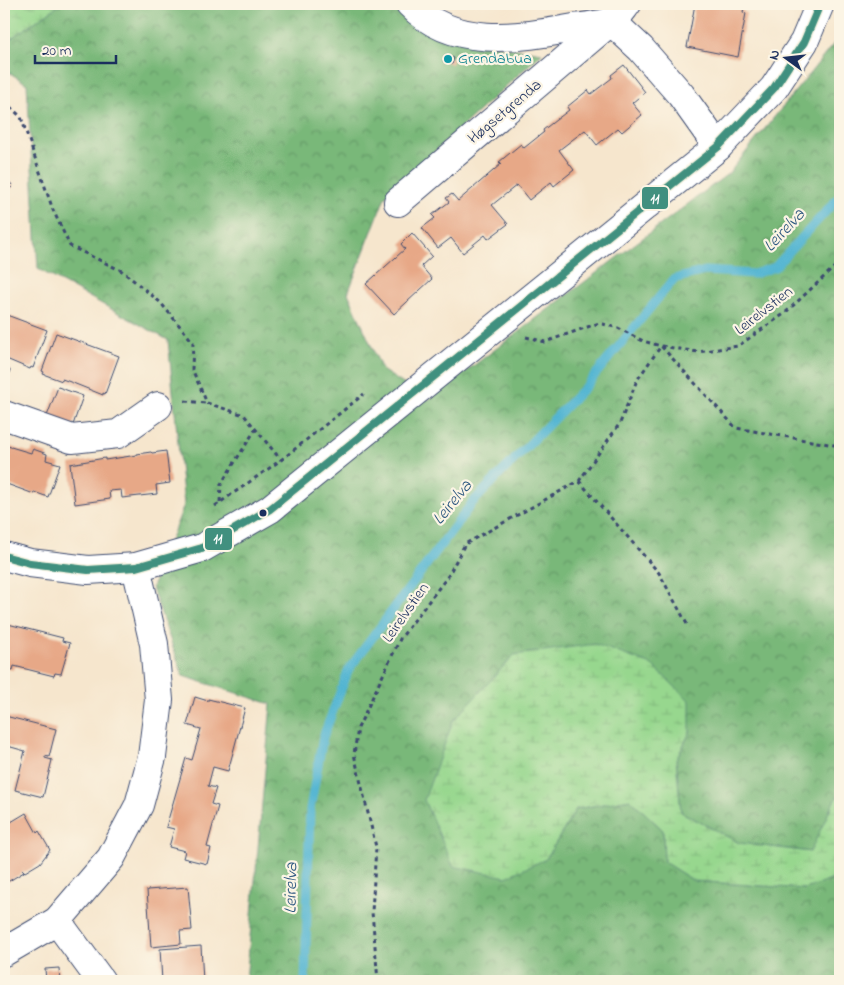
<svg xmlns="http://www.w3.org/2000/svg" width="844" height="985" font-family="'Indie Flower',sans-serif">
  <defs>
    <pattern id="forest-crowns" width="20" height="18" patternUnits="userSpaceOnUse" patternTransform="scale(1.25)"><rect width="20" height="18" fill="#79b879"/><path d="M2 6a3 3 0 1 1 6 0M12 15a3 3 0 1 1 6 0" fill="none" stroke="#629666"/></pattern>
    <pattern id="wetland-marsh" width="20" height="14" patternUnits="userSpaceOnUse" patternTransform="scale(1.25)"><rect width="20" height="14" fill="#97d78e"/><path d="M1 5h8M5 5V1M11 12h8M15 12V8" fill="none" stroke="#82b97d"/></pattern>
  </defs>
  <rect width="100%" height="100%" fill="#fcf5e5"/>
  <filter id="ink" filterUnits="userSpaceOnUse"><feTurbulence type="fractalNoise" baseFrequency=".02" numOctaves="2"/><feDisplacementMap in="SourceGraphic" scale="10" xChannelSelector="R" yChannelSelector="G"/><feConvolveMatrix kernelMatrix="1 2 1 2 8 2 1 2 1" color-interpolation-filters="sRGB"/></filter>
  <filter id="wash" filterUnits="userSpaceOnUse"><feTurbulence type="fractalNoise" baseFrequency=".0096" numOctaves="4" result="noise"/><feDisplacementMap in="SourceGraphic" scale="20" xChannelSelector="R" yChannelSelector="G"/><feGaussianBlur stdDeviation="1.12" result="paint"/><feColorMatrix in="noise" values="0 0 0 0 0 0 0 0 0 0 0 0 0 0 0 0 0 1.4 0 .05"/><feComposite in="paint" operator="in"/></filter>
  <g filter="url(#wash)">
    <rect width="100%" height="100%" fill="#f6e6cd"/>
    <polygon fill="url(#forest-crowns)" stroke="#4a746c" points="61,4 395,4 434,36 542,53 385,197 348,293 382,370 428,400 729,173 840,36 840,795 835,799 811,852 739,843 681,812 676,760 690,732 652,665 546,859 576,809 630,799 663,830 664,862 694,881 805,889 840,877 840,981 246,981 271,704 183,676 152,588 184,505 168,340 38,269 27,84 4,69 4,43"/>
    <g fill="url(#wetland-marsh)" stroke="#598376">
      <polygon points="4,4 61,4 4,43"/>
      <polygon points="595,644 652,665 690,701 690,732 676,760 681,812 739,843 810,852 835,799 840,795 840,877 805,889 694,881 664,862 663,830 630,799 576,809 546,859 506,877 453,866 424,800 453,721 514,655"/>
    </g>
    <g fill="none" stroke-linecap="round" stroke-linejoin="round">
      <polyline stroke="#53b5d2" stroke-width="9" points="305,981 310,809 323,737 349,669 472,503 586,386 674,279 705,271 754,274 775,267 840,196"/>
    </g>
    <g id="blocks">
      <g fill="#e7a887">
        <polygon points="695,4 745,4 743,12 746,13 738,57 687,47"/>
        <polygon points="445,55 454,58 452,64 443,61"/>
        <polygon points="624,65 645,92 632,103 642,115 622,132 618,128 597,145 585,130 559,150 574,170 554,186 551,182 529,200 517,185 492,205 508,224 488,239 485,235 463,253 451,238 438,248 422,228 435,218 432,215 449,202 446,198 452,194 458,201 501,164 499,162 521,144 524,148 544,132 543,130 569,110 567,107 588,90 591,94 612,78 611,75"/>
        <polygon points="4,176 13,186 4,194"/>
        <polygon points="412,233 432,256 421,266 432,279 394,314 366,284 405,249 401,244"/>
        <polygon points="4,314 47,330 33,368 31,367 30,369 4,358"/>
        <polygon points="56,333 119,356 105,394 103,393 103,395 73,383 62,379 62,381 43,374 44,372 42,371"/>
        <polygon points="4,368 10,370 4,389"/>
        <polygon points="58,387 83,396 73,425 47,416"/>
        <polygon points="4,445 31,453 33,449 47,454 46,460 60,464 48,497 34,492 34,494 4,483"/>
        <polygon points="166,451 170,483 156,485 157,494 122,498 121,490 109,491 110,499 75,504 70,464 105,458 105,460 137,455 137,454 151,452 152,453"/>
        <polygon points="4,623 63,638 62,641 70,643 61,674 55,673 54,676 14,666 13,670 4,668"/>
        <polygon points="195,697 208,701 208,699 245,708 228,771 213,767 208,786 216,788 211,804 218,806 207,847 211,848 207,864 183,858 185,851 169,847 174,829 166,827 186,758 192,760 201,729 187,725"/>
        <polygon points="5,716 56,729 49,757 45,756 45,758 52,760 43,797 15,790 25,751 4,745"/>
        <polygon points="26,813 37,833 39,831 50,850 40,863 25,872 22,869 24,872 4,884 4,823 9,820 11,822"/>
        <polygon points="188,887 192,930 180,931 181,944 151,947 147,890"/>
        <polygon points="201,946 203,981 162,981 160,949"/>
        <polygon points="59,968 60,981 46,981 45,969"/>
      </g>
    </g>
  </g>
  <g filter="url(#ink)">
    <use href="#blocks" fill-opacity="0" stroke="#3c4a6f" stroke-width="1"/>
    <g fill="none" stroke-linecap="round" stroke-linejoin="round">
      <defs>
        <g id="street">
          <path d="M410,4C453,49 518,38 574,28C582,27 606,24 612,21C617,18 623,9 627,4"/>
          <polyline points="398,202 611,21 641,49 681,95 718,147"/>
          <polyline points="4,415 72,439 118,434 158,406"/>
          <polyline points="57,921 101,981"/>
          <polyline points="4,952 57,921 111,858 139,805 152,757 159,700 154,644 136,567"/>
        </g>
        <polyline id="secondary" points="4,556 30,563 88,570 136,567 202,548 270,509 718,147 774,88 804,42 820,4"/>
      </defs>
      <use href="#street" stroke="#3c4a6f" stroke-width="30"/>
      <use href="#secondary" stroke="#3c4a6f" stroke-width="30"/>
      <g stroke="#3c4a6f" stroke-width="3" stroke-dasharray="4 4" stroke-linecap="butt">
        <polyline points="4,101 21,117 53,210 70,246 122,271 160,302 193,342 192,369 207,403 244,415 281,460"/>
        <polyline points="526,337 545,342 599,323 618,328 643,341 661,346 698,352 738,346 784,314 840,262"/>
        <polyline points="185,401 206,403"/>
        <polyline points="579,481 659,573 687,624"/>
        <polyline points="220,502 221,484 255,430"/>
        <polyline points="215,506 281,460 364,394"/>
        <polyline points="378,981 372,912 376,847 354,754 358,728 400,639 448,576 465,544 579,481 620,423 637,380 661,346 736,428 840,446"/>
      </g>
      <use href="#street" stroke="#fff" stroke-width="28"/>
      <use href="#secondary" stroke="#fff" stroke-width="28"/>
      <defs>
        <polyline id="bus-1" points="4,556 30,563 88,570 136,567 202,548 270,509 718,147 774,88 804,42 820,4"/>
      </defs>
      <use href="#bus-1" stroke="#fcf5e5" stroke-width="11"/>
      <use href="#bus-1" stroke="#41907f" stroke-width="8"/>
    </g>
  </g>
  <circle fill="#0f9aa8" stroke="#fcf5e5" stroke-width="2" cx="448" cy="59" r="5"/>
  <circle fill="#1b2f5e" stroke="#fcf5e5" stroke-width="2" cx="263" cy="513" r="4.5"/>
  <g text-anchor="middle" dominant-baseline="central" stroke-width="4.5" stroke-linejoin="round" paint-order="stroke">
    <g font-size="16" fill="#0d838f" stroke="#fcf5e5" text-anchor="start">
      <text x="458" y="59">Grendabua</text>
    </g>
    <g font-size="16" fill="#1b2f5e" stroke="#fcf5e5">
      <text transform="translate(505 112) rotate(-40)">Høgsetgrenda</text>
      <text transform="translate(764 311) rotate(-38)">Leirelvstien</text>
      <text transform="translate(406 613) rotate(-55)">Leirelvstien</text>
    </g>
    <g font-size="18" font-style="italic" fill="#2c5781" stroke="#fcf5e5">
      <text transform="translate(785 231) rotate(-47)">Leirelva</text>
      <text transform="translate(453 503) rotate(-51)">Leirelva</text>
      <text transform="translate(292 888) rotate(-89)">Leirelva</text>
    </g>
  </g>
  <g stroke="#fcf5e5" stroke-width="2">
    <rect x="641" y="186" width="28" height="24" rx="5" fill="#41907f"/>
    <rect x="204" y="527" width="29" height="24" rx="5" fill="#41907f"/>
  </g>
  <g font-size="14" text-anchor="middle" font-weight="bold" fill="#fff">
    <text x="655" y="203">11</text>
    <text x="218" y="543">11</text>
  </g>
  <rect width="844" height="985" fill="none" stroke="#fcf5e5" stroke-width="20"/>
  <g transform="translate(786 58) rotate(285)" stroke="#fcf5e5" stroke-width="4" paint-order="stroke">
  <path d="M0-4L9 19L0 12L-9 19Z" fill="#1b2f5e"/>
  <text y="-8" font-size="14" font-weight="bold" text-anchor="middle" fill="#1b2f5e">N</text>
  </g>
  <path d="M35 55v8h81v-8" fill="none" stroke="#1b2f5e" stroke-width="2.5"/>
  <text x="42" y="55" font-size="15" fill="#1b2f5e" stroke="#fcf5e5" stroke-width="4" paint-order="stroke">20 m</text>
</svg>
